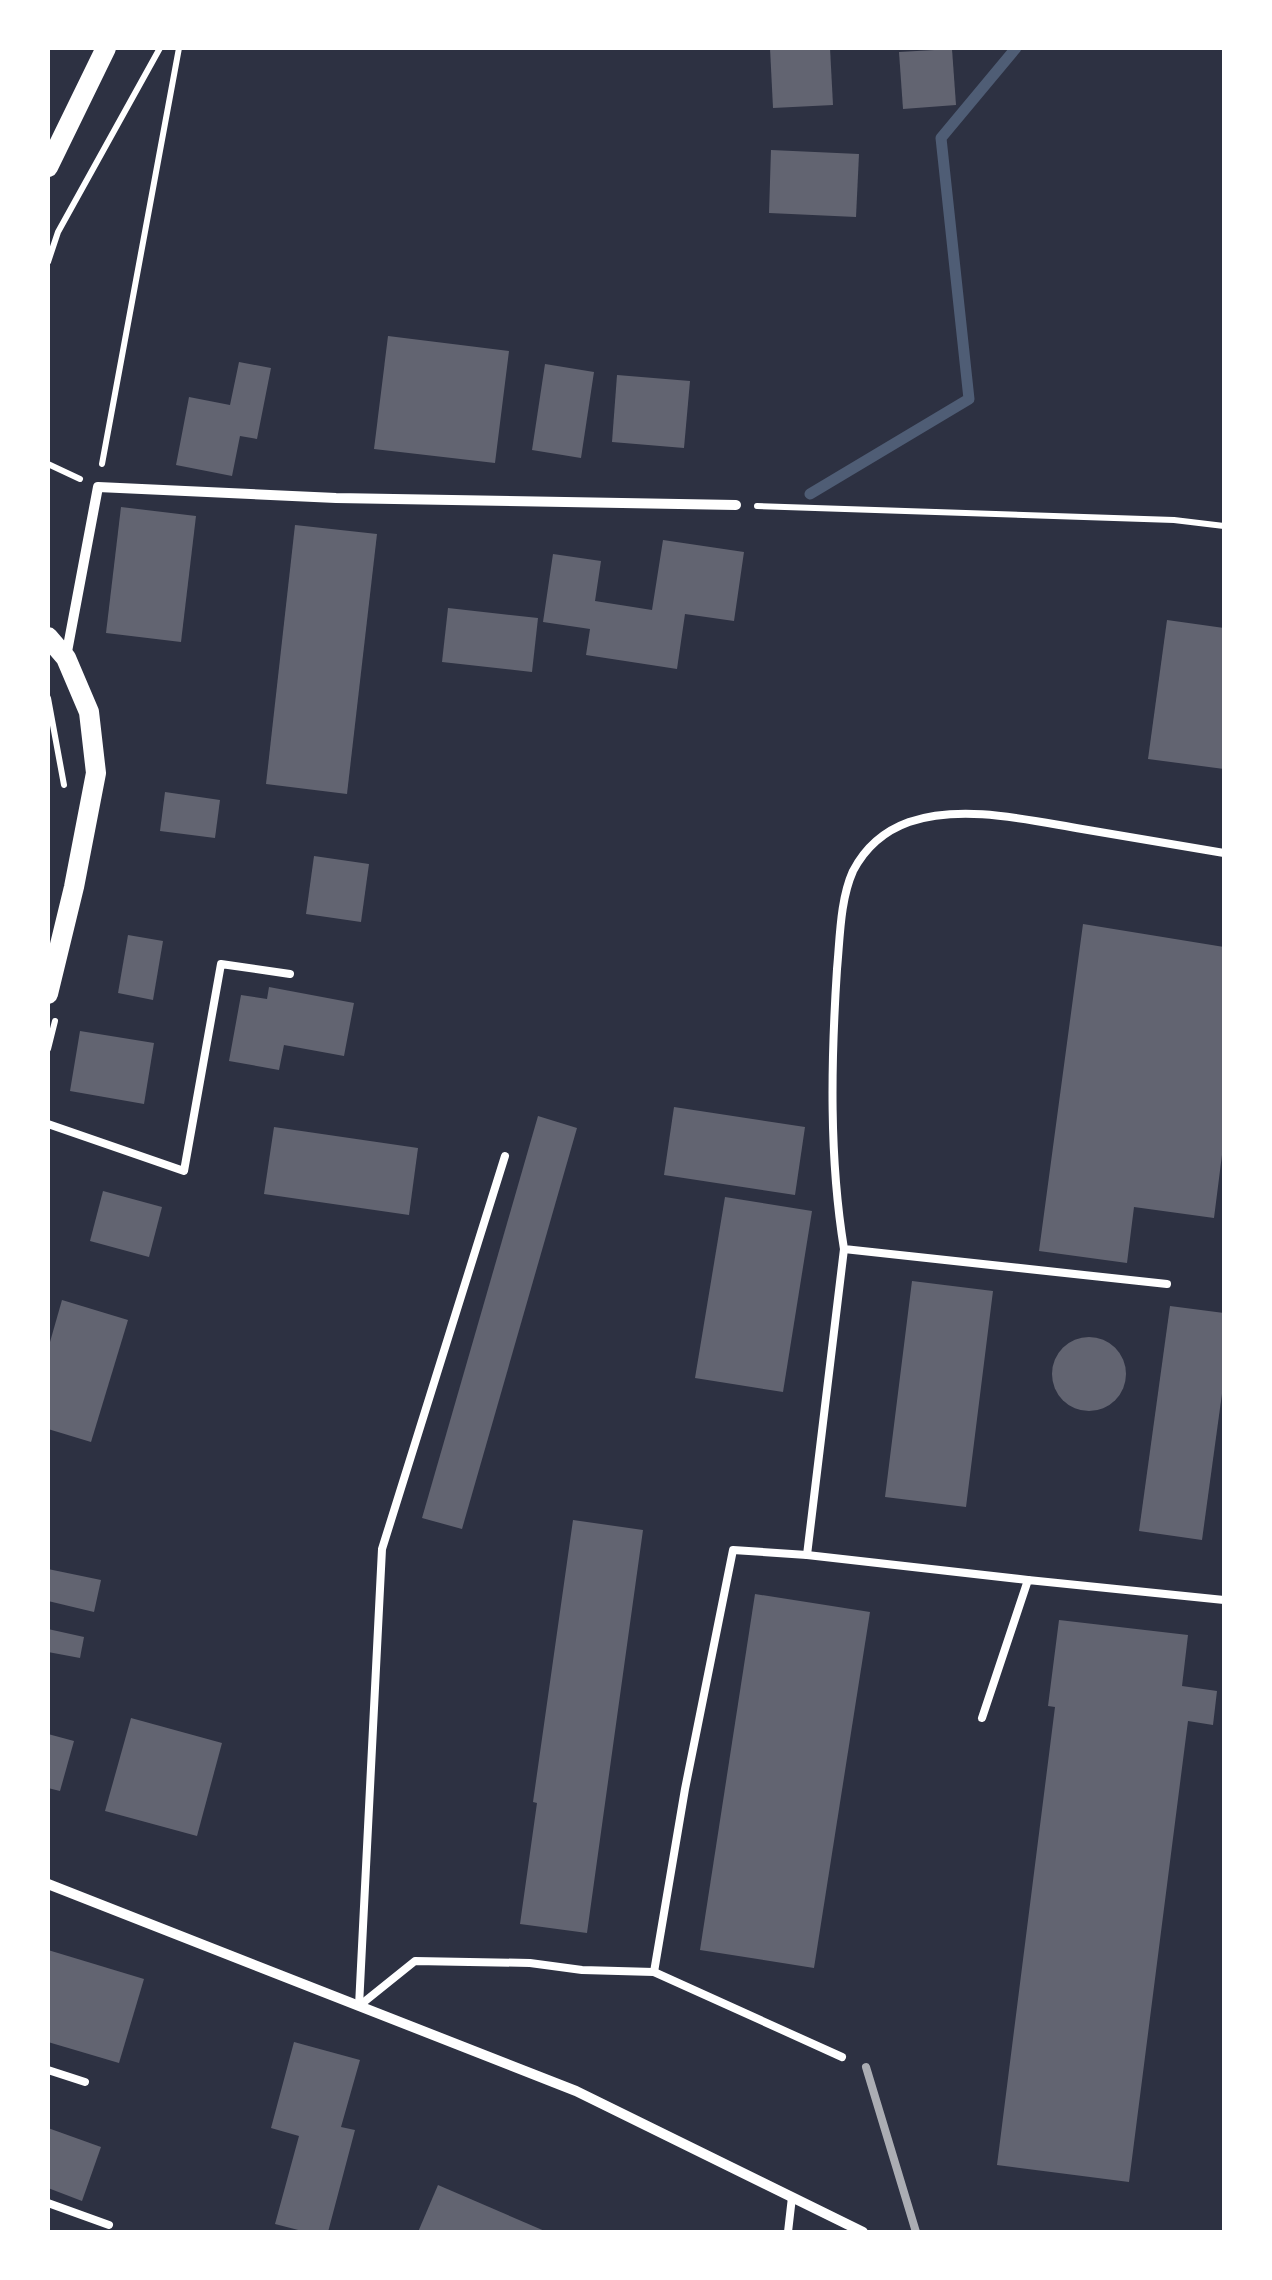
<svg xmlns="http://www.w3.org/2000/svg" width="1272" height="2280" font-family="'Fira Sans',sans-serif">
  <rect width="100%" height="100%" fill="#2d3142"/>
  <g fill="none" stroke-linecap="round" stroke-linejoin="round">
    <polyline stroke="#4f5d75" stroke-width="11" points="810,494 969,399 941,138 1016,48"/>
  </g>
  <g fill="#626471">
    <polygon points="770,48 830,48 833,105 773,108"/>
    <polygon points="952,49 956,105 903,109 899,52"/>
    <polygon points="771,150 859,154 856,217 769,213"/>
    <polygon points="388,336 509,351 495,463 374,449"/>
    <polygon points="239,362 271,368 257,439 240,436 232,476 176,465 189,397 230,405"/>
    <polygon points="545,364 594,372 581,458 532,450"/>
    <polygon points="617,375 690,381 684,448 612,442"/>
    <polygon points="121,507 196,516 181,642 106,633"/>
    <polygon points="295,525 377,534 347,794 266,784"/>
    <polygon points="663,540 744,552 734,621 685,614 677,669 586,655 590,629 543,622 553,554 601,561 595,601 652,610"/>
    <polygon points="448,608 538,618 532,672 442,662"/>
    <polygon points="1167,620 1224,628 1224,769 1148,759"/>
    <polygon points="165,792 220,800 215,838 160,831"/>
    <polygon points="314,856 369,864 361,922 306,914"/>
    <polygon points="1083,924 1224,947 1224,1139 1214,1218 1134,1207 1127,1263 1039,1251"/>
    <polygon points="128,935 163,941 153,1000 118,993"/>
    <polygon points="269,987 354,1003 344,1056 284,1045 279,1070 229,1061 241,995 267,999"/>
    <polygon points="80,1031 154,1043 144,1104 70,1091"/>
    <polygon points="674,1107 805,1127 795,1195 664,1175"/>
    <polygon points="538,1116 577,1128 462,1529 422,1518"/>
    <polygon points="274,1127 418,1148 409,1215 264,1194"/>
    <polygon points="103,1191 162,1207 149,1257 90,1241"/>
    <polygon points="725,1197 812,1211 783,1392 695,1378"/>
    <polygon points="912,1281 993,1291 966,1507 885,1497"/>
    <polygon points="62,1300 128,1320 91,1442 48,1429 48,1349"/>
    <polygon points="1170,1306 1224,1313 1224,1379 1202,1540 1139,1531"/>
    <circle cx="1089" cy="1374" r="37"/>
    <polygon points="573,1520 643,1530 587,1933 520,1924 537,1803 533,1802"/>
    <polygon points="48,1569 101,1580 94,1612 48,1601"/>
    <polygon points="755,1594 870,1612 814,1968 700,1950"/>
    <polygon points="1059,1620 1188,1635 1182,1686 1217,1691 1213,1725 1188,1721 1129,2182 997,2165 1055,1707 1048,1706"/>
    <polygon points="48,1629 84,1637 80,1658 48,1652"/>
    <polygon points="131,1718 222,1743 197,1836 105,1811"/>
    <polygon points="48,1734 74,1741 60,1791 48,1788"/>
    <polygon points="48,1950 144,1979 119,2063 48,2042"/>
    <polygon points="294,2042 360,2060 341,2127 355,2130 328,2232 306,2232 275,2224 299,2136 271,2128"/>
    <polygon points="48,2128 101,2147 82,2201 48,2188"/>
    <polygon points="438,2185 547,2232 418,2232"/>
  </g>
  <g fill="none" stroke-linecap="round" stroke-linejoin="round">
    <g stroke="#fff" stroke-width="6">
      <polyline points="48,262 58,232 160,48"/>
      <polyline points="48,464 80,479"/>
      <polyline points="102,464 179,48"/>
      <polyline points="757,506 1174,520 1224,526"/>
      <polyline points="48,698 64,785"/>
      <polyline points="48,1049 55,1021"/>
    </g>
    <g stroke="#fff" stroke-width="8">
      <polyline points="48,1124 184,1171 221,964 290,974"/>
      <path d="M1167,1284L844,1249C829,1157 831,1062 837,969C840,938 840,900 853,871C865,848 884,831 909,822C963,804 1027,820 1082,829C1129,837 1177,845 1224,853"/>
      <polyline points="807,1555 844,1249"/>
      <polyline points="982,1718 1028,1580 1224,1600"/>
      <polyline points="654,1972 685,1789 733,1550 807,1555 1028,1580"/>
      <polyline points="359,2006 382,1549 505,1156"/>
      <polyline points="359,2006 415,1961 530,1963 582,1970 654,1972 842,2057"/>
      <polyline points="48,2070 85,2082"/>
      <polyline points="48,2203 109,2225"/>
      <polyline points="788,2232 792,2197"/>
    </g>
    <g stroke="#fff" stroke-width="10">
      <polyline points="66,657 98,487 336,498 736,505"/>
      <polyline points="48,1884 576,2091 863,2232"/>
    </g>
    <g stroke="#fff" stroke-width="20">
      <polyline points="48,167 106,48"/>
      <polyline points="48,637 66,658 89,712 96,773 74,887 48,994"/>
    </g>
    <polyline stroke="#abadb3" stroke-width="8" points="866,2067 916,2232"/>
  </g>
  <rect width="1272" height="2280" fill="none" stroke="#ffffff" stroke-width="100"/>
</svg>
